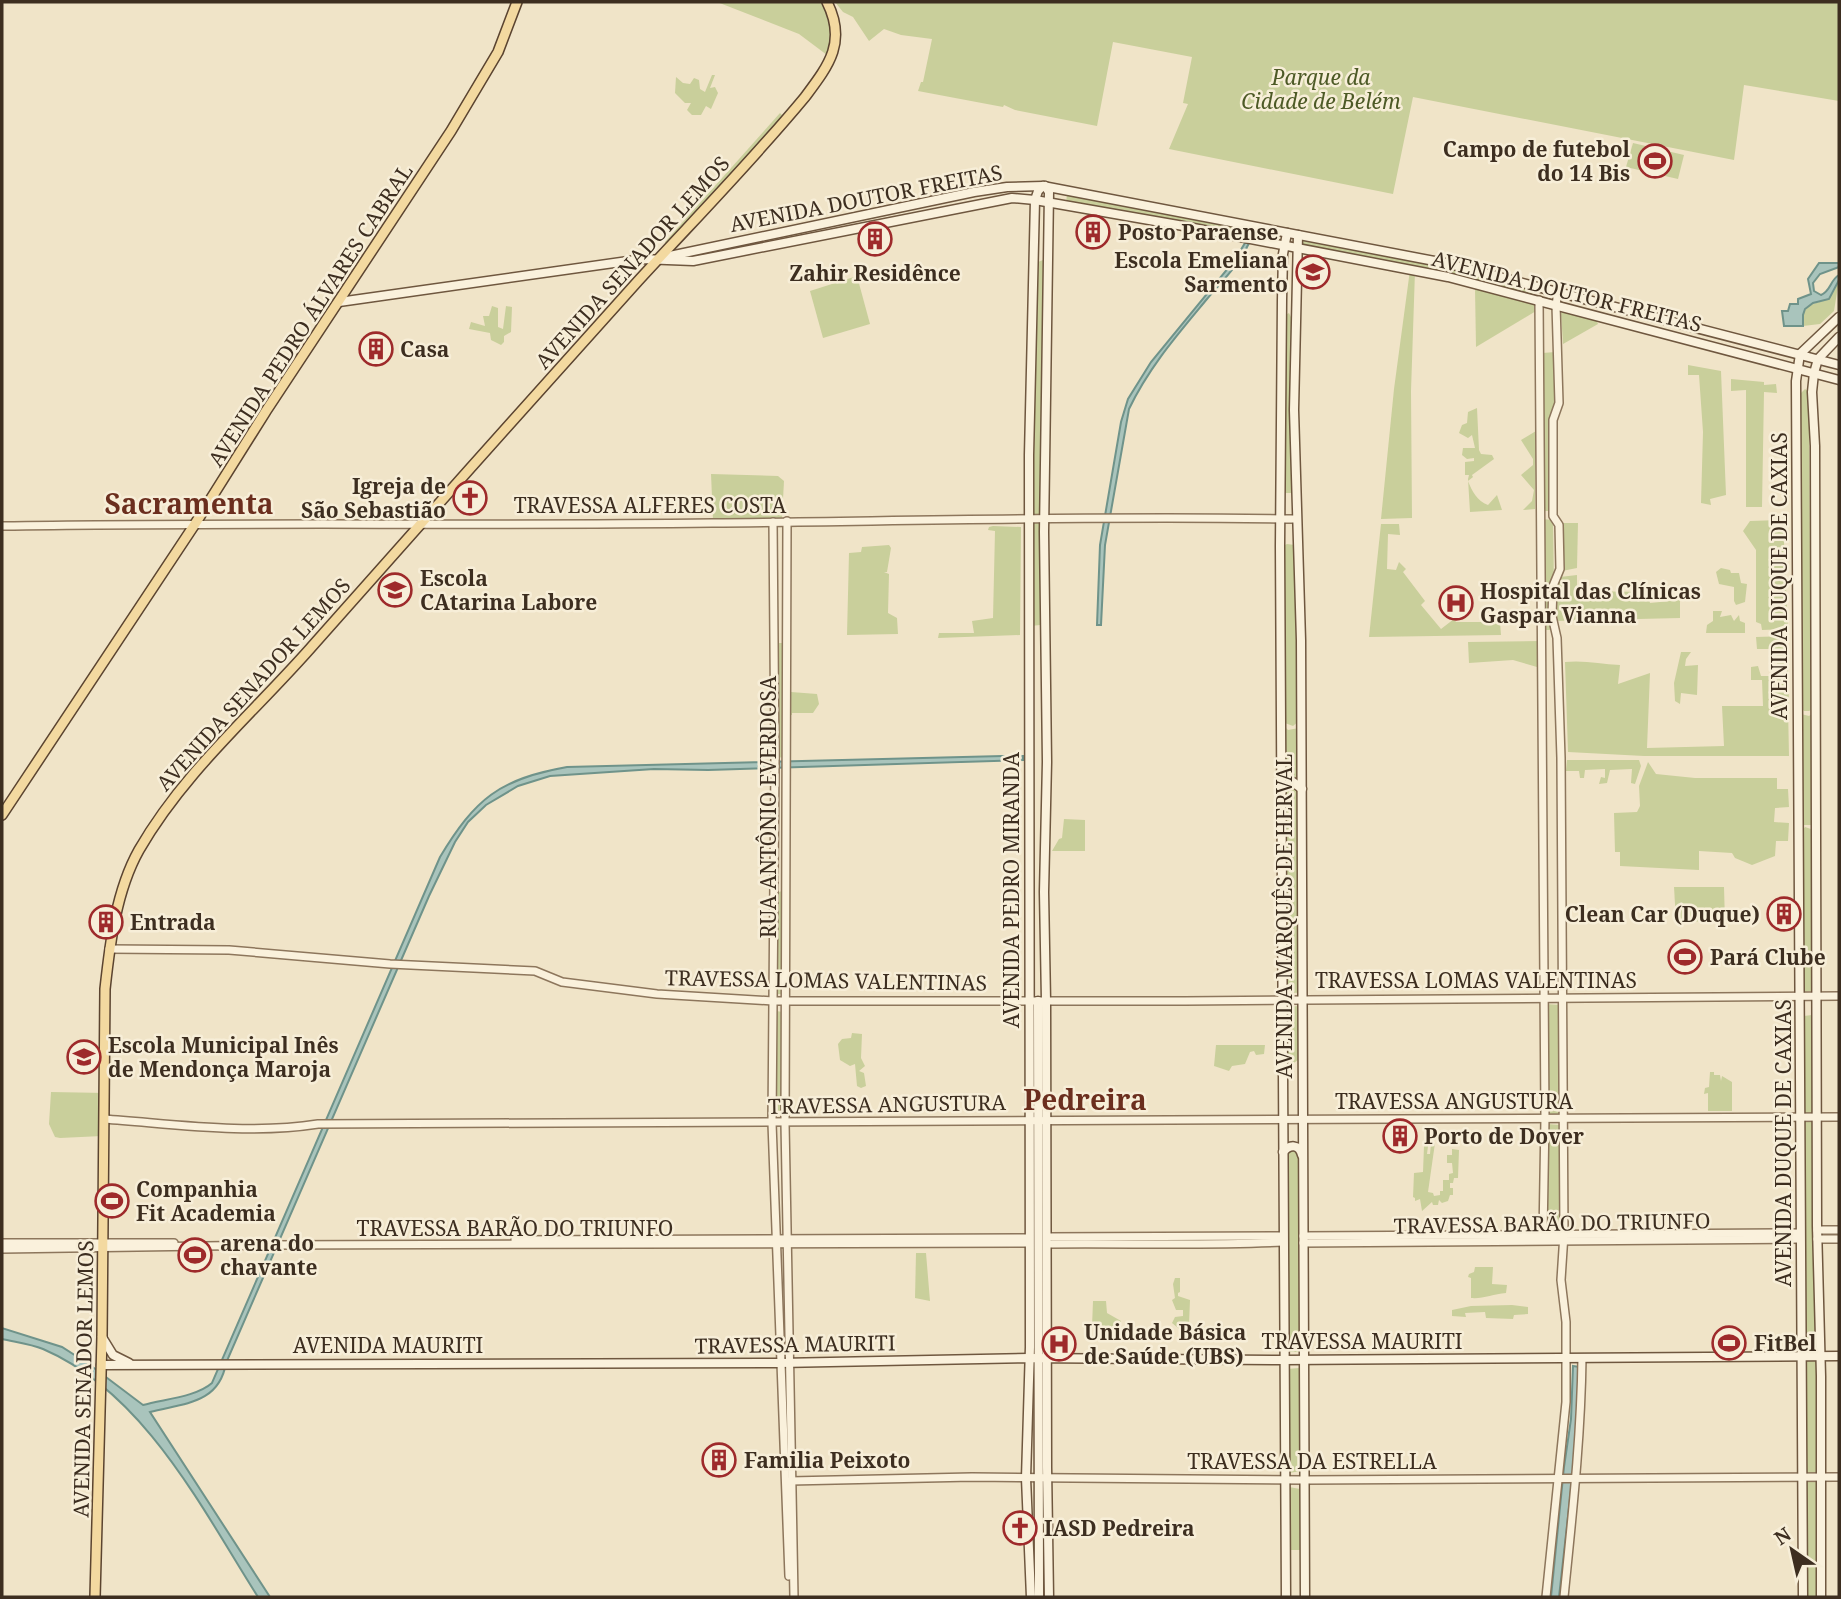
<svg xmlns="http://www.w3.org/2000/svg" width="1841" height="1599" font-family="'Noto Serif',serif">
  <rect width="100%" height="100%" fill="#f0e4c8"/>
  <g fill="#c9cf9b">
    <polygon points="717,2 827,2 836,46 827,55 799,34"/>
    <polygon points="835,2 1839,2 1839,101 1744,85 1734,160 1413,97 1393,194 1169,149 1188,104 1183,103 1192,57 1113,42 1097,126 1015,110 1004,105 1003,107 918,91 921,82 923,82 932,39 901,35 884,29 869,41 853,17 843,12"/>
    <polygon points="712,75 715,75 710,88 715,87 718,93 711,109 706,106 701,115 692,115 687,110 691,103 685,103 675,93 676,77 683,83 690,84 694,78 699,80 700,89 705,92"/>
    <polygon points="780,113 782,115 781,121 665,245 665,242"/>
    <polygon points="1633,143 1684,155 1678,179 1626,167"/>
    <polygon points="1067,194 1274,234 1272,241 1066,204"/>
    <polygon points="1300,240 1439,265 1533,289 1534,292 1531,297 1299,247"/>
    <polygon points="1043,260 1048,269 1040,458 1040,625 1031,626 1035,267 1038,262"/>
    <polygon points="1410,270 1415,271 1411,391 1412,518 1381,519 1394,389"/>
    <polygon points="857,276 870,324 823,338 810,291"/>
    <path d="M1839,280L1834,311L1820,324L1803,326C1802,297 1816,309 1831,295C1835,292 1836,285 1839,280Z"/>
    <polygon points="1475,289 1534,303 1536,311 1476,347"/>
    <polygon points="492,306 498,308 498,327 503,329 506,306 512,307 511,332 504,336 504,342 501,345 491,340 490,333 469,329 471,322 485,326 483,316 489,316"/>
    <polygon points="1564,312 1596,319 1598,324 1563,344 1561,313"/>
    <polygon points="1289,313 1292,319 1294,493 1286,493 1281,490 1284,316"/>
    <polygon points="1556,352 1556,405 1549,425 1550,511 1542,511 1542,353"/>
    <polygon points="1688,365 1721,371 1726,495 1710,499 1711,505 1701,503 1703,432 1699,375 1688,375"/>
    <polygon points="1731,379 1764,382 1764,385 1776,384 1777,393 1764,392 1762,507 1746,507 1746,390 1731,391"/>
    <polygon points="1805,389 1808,391 1809,402 1811,710 1809,711 1804,711 1801,707 1798,396"/>
    <path d="M1477,408L1479,450L1481,454L1492,455L1494,459L1472,475L1473,477L1468,481C1472,491 1477,501 1488,505L1497,495L1502,510L1470,512L1468,479L1469,475H1465V462L1474,461V458L1467,459L1462,455L1463,448H1475L1472,435L1468,438L1459,433L1462,425L1467,423L1468,412Z"/>
    <polygon points="1536,431 1535,509 1523,510 1532,501 1534,490 1521,475 1533,465 1533,459 1521,440"/>
    <polygon points="711,474 778,476 784,481 782,518 713,520"/>
    <polygon points="1542,519 1553,520 1554,588 1560,577 1577,575 1577,591 1647,592 1650,603 1680,600 1680,618 1555,621 1553,590 1551,630 1545,630"/>
    <polygon points="1783,520 1788,629 1762,630 1761,624 1756,622 1756,550 1743,531 1750,521"/>
    <polygon points="1560,523 1578,523 1577,568 1562,571"/>
    <polygon points="1381,524 1399,524 1400,535 1388,534 1387,569 1396,570 1399,562 1406,569 1403,572 1425,601 1421,605 1441,629 1454,619 1456,622 1500,622 1501,635 1369,637"/>
    <polygon points="993,526 1021,527 1020,635 938,638 939,633 974,633 972,621 993,618 995,531 988,530 989,527"/>
    <polygon points="1287,544 1295,545 1299,721 1293,726 1285,723 1283,546"/>
    <polygon points="889,545 891,548 887,572 884,572 889,574 888,613 897,618 898,634 847,635 849,553 861,552 862,547"/>
    <polygon points="1721,568 1730,570 1731,573 1739,573 1741,583 1747,584 1745,602 1736,605 1734,601 1734,587 1719,584 1716,572"/>
    <polygon points="1713,611 1722,611 1720,617 1731,615 1734,621 1739,615 1740,621 1745,623 1745,633 1706,633 1707,625 1713,621"/>
    <path d="M1787,636L1789,705L1780,706L1788,707L1789,756H1644L1568,752L1565,662C1584,660 1601,664 1620,665L1618,684L1650,673L1647,748L1724,746L1722,706H1763L1762,680H1751V667L1758,666L1761,676H1778L1776,649H1757L1756,637Z"/>
    <polygon points="1540,641 1537,667 1513,660 1469,663 1468,642"/>
    <polygon points="776,643 783,643 784,757 776,758"/>
    <polygon points="1681,652 1691,652 1686,659 1685,666 1698,665 1697,695 1681,693 1680,704 1675,701 1674,683"/>
    <polygon points="791,692 817,694 819,704 813,713 792,713 792,715 789,715"/>
    <polygon points="1813,713 1813,825 1801,825 1801,714 1809,716"/>
    <polygon points="1284,726 1288,730 1299,728 1299,783 1283,784"/>
    <polygon points="1567,760 1639,760 1641,766 1635,784 1631,783 1632,769 1610,770 1607,783 1599,784 1601,777 1605,778 1605,769 1585,770 1584,778 1580,778 1579,771 1566,771"/>
    <polygon points="1648,762 1656,774 1695,778 1777,778 1777,789 1788,789 1789,807 1775,808 1774,822 1789,823 1788,841 1776,841 1775,856 1752,865 1735,858 1732,853 1699,851 1699,870 1620,866 1620,852 1615,852 1614,813 1637,812 1640,806 1639,786"/>
    <polygon points="1287,786 1297,787 1299,993 1285,992 1284,789"/>
    <polygon points="1064,819 1085,820 1085,851 1052,851 1059,839 1062,838"/>
    <polygon points="1805,827 1811,829 1811,991 1803,992 1802,831"/>
    <polygon points="1674,887 1724,887 1725,922 1676,921"/>
    <polygon points="782,891 782,994 776,994 776,893"/>
    <polygon points="1545,1004 1561,1005 1562,1116 1546,1116"/>
    <polygon points="1298,1006 1298,1060 1291,1065 1286,1062 1285,1007"/>
    <polygon points="776,1011 783,1012 781,1111 776,1111"/>
    <polygon points="1812,1015 1817,1354 1817,1597 1805,1597 1804,1016"/>
    <polygon points="852,1033 862,1034 861,1058 865,1066 859,1071 864,1073 866,1086 861,1088 857,1086 855,1064 850,1066 840,1060 838,1044 842,1039 851,1038"/>
    <polygon points="1216,1045 1265,1045 1264,1054 1256,1055 1254,1051 1250,1052 1245,1064 1232,1066 1229,1071 1214,1066"/>
    <polygon points="1710,1072 1714,1072 1714,1075 1720,1075 1721,1081 1722,1076 1732,1082 1732,1111 1708,1111 1708,1093 1704,1094 1705,1088 1709,1087"/>
    <polygon points="51,1092 106,1093 102,1136 60,1138 55,1137 49,1124"/>
    <polygon points="1547,1124 1560,1125 1561,1233 1545,1233"/>
    <polygon points="1431,1143 1435,1143 1428,1192 1433,1193 1434,1196 1440,1195 1440,1191 1443,1191 1443,1180 1449,1180 1449,1174 1453,1173 1452,1163 1447,1163 1447,1155 1452,1155 1452,1149 1459,1150 1458,1178 1454,1178 1453,1183 1450,1183 1450,1188 1453,1188 1453,1195 1450,1195 1448,1201 1442,1203 1439,1200 1438,1205 1433,1205 1432,1202 1422,1211 1420,1199 1415,1201 1415,1198 1413,1197 1414,1173 1423,1172 1424,1146 1428,1146 1427,1154 1430,1154"/>
    <polygon points="1291,1148 1298,1153 1300,1352 1287,1352 1286,1152"/>
    <polygon points="916,1253 926,1253 930,1301 915,1298"/>
    <path d="M1475,1267H1493L1492,1284L1507,1285L1506,1293C1493,1294 1483,1299 1471,1298V1278L1468,1277L1469,1274L1474,1272Z"/>
    <polygon points="1175,1278 1180,1278 1180,1292 1178,1293 1178,1296 1190,1300 1189,1325 1183,1332 1172,1323 1175,1317 1183,1316 1183,1310 1176,1310 1172,1300 1175,1298 1173,1284"/>
    <polygon points="1093,1301 1106,1301 1107,1313 1121,1321 1120,1325 1114,1328 1092,1327"/>
    <polygon points="1512,1305 1528,1307 1528,1314 1514,1315 1513,1319 1486,1318 1485,1312 1465,1313 1466,1317 1452,1316 1452,1310 1471,1306"/>
    <polygon points="1299,1368 1301,1471 1289,1473 1287,1369"/>
    <polygon points="1289,1487 1300,1489 1300,1550 1289,1550"/>
  </g>
  <g fill="#a9c4bc" stroke="#6f938a" stroke-width="2">
    <path d="M1245,243H1249C1239,265 1222,281 1207,299C1178,334 1149,367 1129,409L1105,545L1101,625H1097L1100,545L1121,422L1128,399L1151,362L1234,261Z"/>
    <path d="M1819,263H1839V267L1820,274L1813,283L1814,291L1821,295C1831,291 1830,280 1839,275V280L1829,299L1813,303L1805,309L1803,315V326H1784L1782,311H1788L1790,304H1798V299L1811,294L1808,279Z"/>
    <path d="M1003,756H1023V760L708,770L654,769L550,776L518,786L486,805L468,822L455,842L429,896L226,1363C219,1404 184,1403 150,1412L270,1597H258C202,1509 145,1393 43,1349C31,1344 15,1342 2,1339V1328L62,1347L90,1365L143,1405C164,1399 196,1397 212,1383L440,857C475,799 499,779 567,767Z"/>
    <polygon points="1573,1366 1580,1367 1579,1418 1559,1597 1551,1597 1564,1467 1571,1419"/>
  </g>
  <g fill="none" stroke-linecap="round" stroke-linejoin="round">
    <defs>
      <g id="tertiary">
        <polyline points="1539,300 1545,1118 1543,1236"/>
        <polyline points="787,521 785,1123 794,1597"/>
        <polyline points="773,522 775,761 772,1123 789,1576"/>
        <path d="M2,526C238,522 475,526 712,523C907,521 1102,516 1297,519"/>
        <polyline points="109,949 229,950 390,964 535,971 562,982 657,994 773,1001 1185,1001 1839,996"/>
        <path d="M104,1119C175,1124 247,1135 318,1124L1839,1117"/>
        <polyline points="1817,1230 1839,1230"/>
        <polyline points="1303,1236 1800,1233"/>
        <polyline points="1048,1237 1283,1236"/>
        <polyline points="1817,1239 1839,1239"/>
        <polyline points="515,1240 1029,1238"/>
        <polyline points="2,1243 174,1243"/>
        <polyline points="1303,1243 1800,1239"/>
        <path d="M1048,1244C1126,1243 1205,1246 1283,1242"/>
        <polyline points="2,1249 269,1245 1029,1243"/>
        <polyline points="790,1481 972,1477 1305,1480 1839,1477"/>
        <polyline points="1546,1597 1566,1402 1566,1322 1561,1280 1564,1234 1561,758 1557,638 1552,616 1553,586 1560,569 1559,525 1553,516 1553,420 1559,403 1556,305 1558,292"/>
        <path d="M1564,1597C1572,1517 1581,1438 1582,1358"/>
      </g>
      <g id="secondary">
        <polyline points="1045,186 1049,192 1044,532 1047,762 1044,892 1046,1001 1047,1467 1049,1597"/>
        <polyline points="1298,235 1294,410 1301,640 1305,1597"/>
        <polyline points="665,257 974,192 1007,187 1043,186 1445,263 1839,365"/>
        <polyline points="339,302 642,259 693,261 1012,198 1035,200 1178,225 1448,277 1839,380"/>
        <polyline points="1800,354 1796,381 1803,1597"/>
        <polyline points="1800,354 1839,317"/>
        <polyline points="1283,786 1293,782 1302,789"/>
        <polyline points="1038,1001 1039,1597"/>
        <path d="M1283,1152C1290,1144 1299,1144 1302,1155"/>
        <polyline points="102,1337 113,1355 129,1363"/>
        <polyline points="101,1365 780,1363 1029,1358 1285,1360 1839,1356"/>
        <polyline points="1031,1597 1026,1478 1030,1347 1029,455 1035,200 1038,191 1043,186"/>
        <polyline points="1286,1597 1280,546 1282,300 1283,254 1287,233"/>
        <polyline points="1821,1597 1821,1376 1817,1226 1815,446 1812,392 1814,373 1818,359 1839,337"/>
      </g>
      <g id="primary">
        <polyline points="2,815 195,524 266,411 451,131 498,52 517,2"/>
        <path d="M95,1597L102,1337L105,989C110,943 116,891 139,850C185,770 255,712 315,643C422,522 530,401 638,281C694,220 752,161 805,97C829,65 847,42 827,2"/>
      </g>
    </defs>
    <use href="#tertiary" stroke="#8d765c" stroke-width="10"/>
    <use href="#secondary" stroke="#6f573f" stroke-width="11"/>
    <use href="#primary" stroke="#5b4430" stroke-width="12"/>
    <use href="#tertiary" stroke="#faf1dc" stroke-width="7"/>
    <use href="#secondary" stroke="#faf1dc" stroke-width="8"/>
    <use href="#primary" stroke="#f3d9a0" stroke-width="9"/>
  </g>
  <defs>
    <symbol id="stadium-ring" viewBox="-11 -11 22 22"><circle r="9.5" fill="#f7eed8" stroke="#9e2a2b" stroke-width="1.5"/><path d="M0-5a6.5 5 0 1 0 0 10a6.5 5 0 1 0 0-10ZM-3.5-1.8h7v3.6h-7Z" fill="#9e2a2b"/></symbol>
    <symbol id="building-ring" viewBox="-11 -11 22 22"><circle r="9.5" fill="#f7eed8" stroke="#9e2a2b" stroke-width="1.5"/><path d="M-4-6H4V6H1V3H-1V6H-4ZM-2.5-4.3h1.7v1.8h-1.7ZM.8-4.3h1.7v1.8H.8ZM-2.5-1h1.7V.8h-1.7ZM.8-1h1.7V.8H.8Z" fill="#9e2a2b"/></symbol>
    <symbol id="school-ring" viewBox="-11 -11 22 22"><circle r="9.5" fill="#f7eed8" stroke="#9e2a2b" stroke-width="1.5"/><path d="M0-5L7-2L0 1L-7-2ZM-4 1L0 2.5L4 1V4Q0 6-4 4Z" fill="#9e2a2b"/></symbol>
    <symbol id="church-ring" viewBox="-11 -11 22 22"><circle r="9.5" fill="#f7eed8" stroke="#9e2a2b" stroke-width="1.5"/><path d="M-1.2-6h2.4v3.5h3.3v2.4h-3.3V6h-2.4V-.1h-3.3v-2.4h3.3Z" fill="#9e2a2b"/></symbol>
    <symbol id="hospital-ring" viewBox="-11 -11 22 22"><circle r="9.5" fill="#f7eed8" stroke="#9e2a2b" stroke-width="1.5"/><path d="M-5-5h3v3.5h4V-5h3V5h-3V1.5h-4V5h-3Z" fill="#9e2a2b"/></symbol>
  </defs>
  <g fill-rule="evenodd">
    <use href="#stadium-ring" x="1636" y="142" width="38" height="38"/>
    <use href="#building-ring" x="1074" y="213" width="38" height="38"/>
    <use href="#building-ring" x="856" y="220" width="38" height="38"/>
    <use href="#school-ring" x="1294" y="253" width="38" height="38"/>
    <use href="#building-ring" x="357" y="330" width="38" height="38"/>
    <use href="#church-ring" x="451" y="479" width="38" height="38"/>
    <use href="#school-ring" x="376" y="571" width="38" height="38"/>
    <use href="#hospital-ring" x="1437" y="584" width="38" height="38"/>
    <use href="#building-ring" x="1765" y="895" width="38" height="38"/>
    <use href="#building-ring" x="87" y="903" width="38" height="38"/>
    <use href="#stadium-ring" x="1666" y="938" width="38" height="38"/>
    <use href="#school-ring" x="65" y="1038" width="38" height="38"/>
    <use href="#building-ring" x="1381" y="1117" width="38" height="38"/>
    <use href="#stadium-ring" x="93" y="1182" width="38" height="38"/>
    <use href="#stadium-ring" x="176" y="1236" width="38" height="38"/>
    <use href="#stadium-ring" x="1710" y="1324" width="38" height="38"/>
    <use href="#hospital-ring" x="1040" y="1325" width="38" height="38"/>
    <use href="#building-ring" x="700" y="1441" width="38" height="38"/>
    <use href="#church-ring" x="1001" y="1509" width="38" height="38"/>
  </g>
  <g text-anchor="middle" dominant-baseline="central" stroke-width="5" stroke-linejoin="round" paint-order="stroke">
    <g font-size="21" font-style="italic" fill="#4d5a26" stroke="#f7eed8">
      <text x="1321" y="77">Parque da<tspan x="1321" dy="24">Cidade de Belém</tspan></text>
    </g>
    <g font-size="21" font-weight="bold" fill="#3d2e20" stroke="#f7eed8" text-anchor="start">
      <text x="1630" y="149" text-anchor="end">Campo de futebol<tspan x="1630" dy="24">do 14 Bis</tspan></text>
      <text x="1118" y="232">Posto Paraense</text>
      <text x="1288" y="260" text-anchor="end">Escola Emeliana<tspan x="1288" dy="24">Sarmento</tspan></text>
      <text x="875" y="273" text-anchor="middle">Zahir Residênce</text>
      <text x="400" y="349">Casa</text>
      <text x="446" y="486" text-anchor="end">Igreja de<tspan x="446" dy="24">São Sebastião</tspan></text>
      <text x="420" y="578">Escola<tspan x="420" dy="24">CAtarina Labore</tspan></text>
      <text x="1480" y="591">Hospital das Clínicas<tspan x="1480" dy="24">Gaspar Vianna</tspan></text>
      <text x="1760" y="914" text-anchor="end">Clean Car (Duque)</text>
      <text x="130" y="922">Entrada</text>
      <text x="1710" y="957">Pará Clube</text>
      <text x="108" y="1045">Escola Municipal Inês<tspan x="108" dy="24">de Mendonça Maroja</tspan></text>
      <text x="1424" y="1136">Porto de Dover</text>
      <text x="136" y="1189">Companhia<tspan x="136" dy="24">Fit Academia</tspan></text>
      <text x="220" y="1243">arena do<tspan x="220" dy="24">chavante</tspan></text>
      <text x="1084" y="1332">Unidade Básica<tspan x="1084" dy="24">de Saúde (UBS)</tspan></text>
      <text x="1754" y="1343">FitBel</text>
      <text x="744" y="1460">Familia Peixoto</text>
      <text x="1044" y="1528">IASD Pedreira</text>
    </g>
    <g font-size="21" fill="#3d2e20" stroke="#f7eed8">
      <text transform="translate(866 198) rotate(-11)">AVENIDA DOUTOR FREITAS</text>
      <text transform="translate(632 262) rotate(-48)">AVENIDA SENADOR LEMOS</text>
      <text transform="translate(1567 291) rotate(14)">AVENIDA DOUTOR FREITAS</text>
      <text transform="translate(310 315) rotate(-57)">AVENIDA PEDRO ÁLVARES CABRAL</text>
      <text x="650" y="505">TRAVESSA ALFERES COSTA</text>
      <text transform="translate(1779 576) rotate(-90)">AVENIDA DUQUE DE CAXIAS</text>
      <text transform="translate(253 684) rotate(-48)">AVENIDA SENADOR LEMOS</text>
      <text transform="translate(768 807) rotate(-90)">RUA ANTÔNIO EVERDOSA</text>
      <text transform="translate(1011 890) rotate(-90)">AVENIDA PEDRO MIRANDA</text>
      <text transform="translate(1284 916) rotate(-90)">AVENIDA MARQUÊS DE HERVAL</text>
      <text transform="translate(826 980) rotate(1)">TRAVESSA LOMAS VALENTINAS</text>
      <text x="1476" y="980">TRAVESSA LOMAS VALENTINAS</text>
      <text x="1454" y="1101">TRAVESSA ANGUSTURA</text>
      <text transform="translate(887 1104) rotate(-1)">TRAVESSA ANGUSTURA</text>
      <text transform="translate(1783 1143) rotate(-90)">AVENIDA DUQUE DE CAXIAS</text>
      <text transform="translate(1552 1223) rotate(-1)">TRAVESSA BARÃO DO TRIUNFO</text>
      <text x="515" y="1228">TRAVESSA BARÃO DO TRIUNFO</text>
      <text x="1362" y="1341">TRAVESSA MAURITI</text>
      <text transform="translate(795 1344) rotate(-1)">TRAVESSA MAURITI</text>
      <text x="388" y="1345">AVENIDA MAURITI</text>
      <text transform="translate(83 1379) rotate(-89)">AVENIDA SENADOR LEMOS</text>
      <text x="1312" y="1461">TRAVESSA DA ESTRELLA</text>
    </g>
    <g font-size="28" font-weight="bold" fill="#6b2e1e" stroke="#f7eed8">
      <text x="189" y="503">Sacramenta</text>
      <text x="1085" y="1099">Pedreira</text>
    </g>
  </g>
  <rect width="1841" height="1599" fill="none" stroke="#3d2e20" stroke-width="7"/>
  <g transform="translate(1792 1550) rotate(326)" stroke="#f7eed8" stroke-width="5" paint-order="stroke">
  <path d="M0-5L12 26L0 18L-12 26Z" fill="#3d2e20"/>
  <text y="-10" font-size="19" font-weight="bold" text-anchor="middle" fill="#3d2e20">N</text>
  </g>
</svg>
